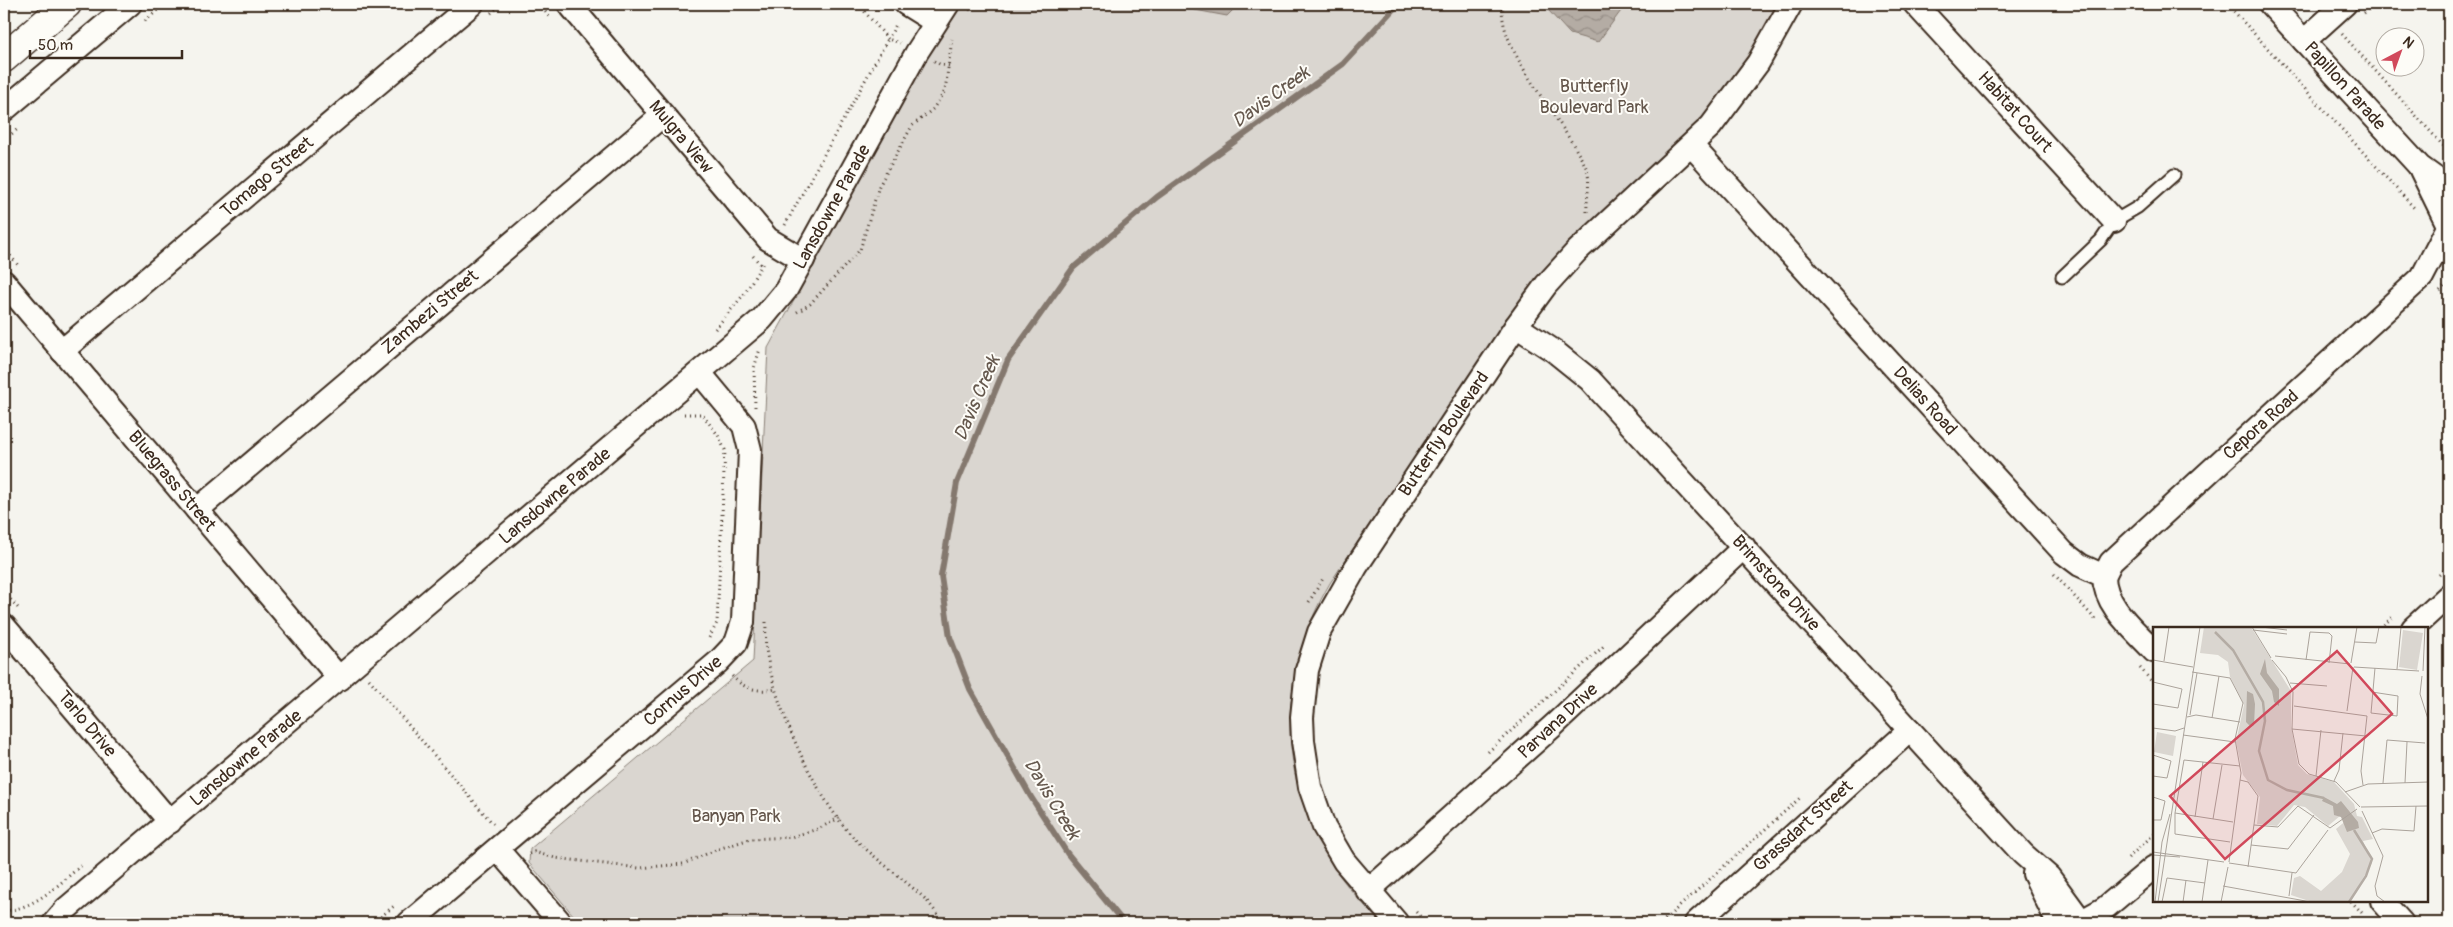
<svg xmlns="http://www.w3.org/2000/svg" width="2453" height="927" font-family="Pangolin,sans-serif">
  <defs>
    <pattern id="water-waves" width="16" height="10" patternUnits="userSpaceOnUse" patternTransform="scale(1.25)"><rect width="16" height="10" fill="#b4aca4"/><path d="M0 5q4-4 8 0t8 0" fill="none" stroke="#948c85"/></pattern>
  </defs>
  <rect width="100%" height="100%" fill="#f5f4ee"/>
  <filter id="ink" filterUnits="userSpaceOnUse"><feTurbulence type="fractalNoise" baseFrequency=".02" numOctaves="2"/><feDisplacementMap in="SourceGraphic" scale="10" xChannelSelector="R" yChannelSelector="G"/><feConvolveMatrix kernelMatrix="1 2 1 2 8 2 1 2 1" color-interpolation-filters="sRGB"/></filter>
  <g filter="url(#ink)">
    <path fill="#dad6d0" stroke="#8a8077" d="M962,4H1779C1754,49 1726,94 1690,131C1638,186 1575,230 1527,290L1330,583C1279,671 1275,769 1328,858C1342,882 1362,903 1381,923H580L529,863L530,849L753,661L768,348L936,40Z"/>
    <g fill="url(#water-waves)" stroke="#84786e">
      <polygon points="1177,4 1239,4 1227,16 1179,7"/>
      <polygon points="1550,4 1626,4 1598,42 1570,34 1549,11"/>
    </g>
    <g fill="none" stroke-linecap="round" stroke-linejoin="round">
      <polyline stroke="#84786e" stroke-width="6" points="1124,923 1067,853 1031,797 970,689 950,637 941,576 957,483 1008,360 1073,268 1157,197 1343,64 1398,4"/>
      <defs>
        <polyline id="service" points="2062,277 2101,240 2114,221 2138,207 2174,175"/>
        <g id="minor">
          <polyline points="569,4 768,239 803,260"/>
          <polyline points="906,4 935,22"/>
          <polyline points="1915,4 2114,221"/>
          <polyline points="2270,4 2420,167 2449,188"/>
          <polyline points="2304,41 2345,4"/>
          <polyline points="4,110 130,4"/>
          <path d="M1692,146L2064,553L2080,565L2104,576C2104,606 2135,630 2154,651"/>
          <polyline points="2421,170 2448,225"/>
          <polyline points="4,282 340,679"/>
          <polyline points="1516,326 1554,351 1590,380 2023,854 2049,877 2082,922"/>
          <polyline points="62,351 472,4"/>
          <polyline points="197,510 663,115"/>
          <polyline points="2104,576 2111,562 2422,277 2447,229"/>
          <polyline points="4,626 170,822"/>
          <polyline points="2413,628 2449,595"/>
          <polyline points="497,849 561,923"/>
          <polyline points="2034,874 2058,923"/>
          <polyline points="1368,891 1554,725 1744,547"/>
          <polyline points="2382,901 2402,923"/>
          <polyline points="54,923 66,909 762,319 786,290 917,52 948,4"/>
          <polyline points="409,923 718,662 736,643 743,622 750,450 744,426 700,373"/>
          <polyline points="1397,923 1344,861 1324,827 1310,787 1303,741 1302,717 1307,670 1319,632 1356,567 1516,326 1546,285 1576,252 1711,126 1758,63 1791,4"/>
          <polyline points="1696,923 1910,730"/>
          <polyline points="2078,923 2105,908 2154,867"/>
        </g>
        <polyline id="tertiary" points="4,58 67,4"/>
      </defs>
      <use href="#service" stroke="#3b2a1e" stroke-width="15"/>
      <use href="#minor" stroke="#3b2a1e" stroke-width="26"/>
      <use href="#tertiary" stroke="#3b2a1e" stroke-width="31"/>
      <g stroke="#3b2a1e" stroke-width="3" stroke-dasharray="1 4" stroke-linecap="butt">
        <polyline points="539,4 551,19"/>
        <polyline points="858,4 888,39 897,23"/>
        <path d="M1503,4C1495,44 1558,115 1578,153C1581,158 1585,164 1587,170C1591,183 1586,198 1587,212"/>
        <polyline points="2227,4 2416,210"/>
        <polyline points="969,10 977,4"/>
        <polyline points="491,13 502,4"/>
        <polyline points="2364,13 2375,4"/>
        <polyline points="145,21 165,4"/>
        <polyline points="2342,34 2449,152"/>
        <polyline points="934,61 941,65 950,66"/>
        <polyline points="4,140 19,128"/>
        <polyline points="785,225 888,39 900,43"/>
        <polyline points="4,248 18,265"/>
        <polyline points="753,256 762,266"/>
        <polyline points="2440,291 2449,282"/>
        <polyline points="797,312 810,304 860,250 879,186 912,126 933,109 945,91 952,39"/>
        <polyline points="715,329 745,293 764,261"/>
        <polyline points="755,407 754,368 760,349"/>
        <polyline points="684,414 702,414 718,435 725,450 717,623 709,638"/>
        <polyline points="2054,574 2095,619"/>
        <polyline points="2439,575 2449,566"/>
        <polyline points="4,592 18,608"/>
        <polyline points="1309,602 1324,577"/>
        <path d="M766,622C766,631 765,640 766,649C774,705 816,800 856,840C877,860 901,877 923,897C931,904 937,915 945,923"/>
        <polyline points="2380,628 2395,615"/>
        <polyline points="2140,668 2154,684"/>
        <path d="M732,676C745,690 759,692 776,689"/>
        <polyline points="369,679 493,824"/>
        <polyline points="1488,752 1605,645"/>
        <polyline points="529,854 534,852 555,858 639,868 683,864 718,849 750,839 791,837 818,829 839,818"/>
        <polyline points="2128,858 2154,834"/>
        <polyline points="2351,901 2364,915"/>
        <path d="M4,911C37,908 59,884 84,863"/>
        <polyline points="1416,912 1427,923"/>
        <polyline points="2030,922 2031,923"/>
        <polyline points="373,923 394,906"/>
        <polyline points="1661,923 1801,797"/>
        <polyline points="2428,923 2430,921 2432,923"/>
      </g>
      <use href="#service" stroke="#fdfcf7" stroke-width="11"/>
      <use href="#minor" stroke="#fdfcf7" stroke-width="22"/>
      <use href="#tertiary" stroke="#fdfcf7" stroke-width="28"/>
    </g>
  </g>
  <g text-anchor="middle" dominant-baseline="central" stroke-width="4" stroke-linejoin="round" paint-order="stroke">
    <g font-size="18" fill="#63554a" stroke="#fdfcf7">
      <text x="1594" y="86">Butterfly<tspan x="1594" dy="21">Boulevard Park</tspan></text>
      <text x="736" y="816">Banyan Park</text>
    </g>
    <g font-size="18" fill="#3b2a1e" stroke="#fdfcf7">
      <text transform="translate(2345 86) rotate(48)">Papillon Parade</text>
      <text transform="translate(2015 112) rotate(48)">Habitat Court</text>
      <text transform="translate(681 137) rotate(50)">Mulgra View</text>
      <text transform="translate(267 177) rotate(-40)">Tomago Street</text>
      <text transform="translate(832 207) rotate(-61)">Lansdowne Parade</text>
      <text transform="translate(430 312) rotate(-40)">Zambezi Street</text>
      <text transform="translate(1925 401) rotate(48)">Delias Road</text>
      <text transform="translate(2261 425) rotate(-42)">Cepora Road</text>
      <text transform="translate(1444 434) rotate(-56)">Butterfly Boulevard</text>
      <text transform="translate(172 481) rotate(50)">Bluegrass Street</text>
      <text transform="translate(555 496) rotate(-40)">Lansdowne Parade</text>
      <text transform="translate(1776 583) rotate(48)">Brimstone Drive</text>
      <text transform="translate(683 691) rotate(-41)">Cornus Drive</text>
      <text transform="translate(1558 721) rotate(-43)">Parvana Drive</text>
      <text transform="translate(87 724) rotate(50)">Tarlo Drive</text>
      <text transform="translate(246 758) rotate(-40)">Lansdowne Parade</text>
      <text transform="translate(1803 826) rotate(-42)">Grassdart Street</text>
    </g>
    <g font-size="19" font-style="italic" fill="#65584d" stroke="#fdfcf7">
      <text transform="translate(1271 97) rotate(-36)">Davis Creek</text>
      <text transform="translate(977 398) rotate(-67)">Davis Creek</text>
      <text transform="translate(1052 799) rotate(59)">Davis Creek</text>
    </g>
  </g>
  <g transform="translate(2153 627)">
    <rect width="275" height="275" fill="#f5f4ee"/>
    <path d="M51,0H98L138,64V99L145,138L154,147L181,155L201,177L204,189L209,190L220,212L210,214L219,236L196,275H159L138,268L141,251L147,249L168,264L189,245L197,227L183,202L195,192L187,189L175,199L152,180L141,178L124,199L104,197L107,170L90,148L83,115L91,78L77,50L75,35L65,28L47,26ZM250,3L270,6L264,43L246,40ZM4,105L23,109L20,129L1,125Z" fill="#dad6d0"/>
    <path d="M112,32L114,46L126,62V79L121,75L119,64L107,47ZM94,64L100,67L102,77L101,98L98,100L93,95ZM171,170L184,177L188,174L205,195L206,201L194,205L188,190L181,188L180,179L169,174Z" fill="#b4aca4"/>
    <path fill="none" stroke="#b4aca4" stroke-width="2.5" d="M62,5L80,23L110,75L112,94L106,124L115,153L134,163L171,171M196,275L213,249L219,232L201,203"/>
    <path fill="none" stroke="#aba39b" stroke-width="1" d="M99,0L118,31M108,0L134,3M100,3L134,7M202,15L223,16L226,0M122,29L197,37M0,33L40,40M119,33L133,50L140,65L139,102L146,137L156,147L183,155L207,180M153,33L157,5L176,6L179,9L176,36M11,34L16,0M198,36L204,0M201,40L266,44M244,42L248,0M270,44L272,0M39,45L77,51L90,76L82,112L88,146L76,235M269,49L267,67L275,92M0,55L29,62L25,81L0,77M137,56L174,59M219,65L245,69L244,89M141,79L214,89M194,84L200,40M218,86L222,41M218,86L244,89M37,88L44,46M34,90L43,88L87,95M59,91L66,49M0,101L22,104L31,101M139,102L213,109M30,108L82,115M0,128L18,134L14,151L0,149M163,149L168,103M87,153L95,155L105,169L95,240M181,154L186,143L190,106M230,156L234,113L272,116M252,156L254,115M210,158L208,144L214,89M192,165L215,157L275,155M0,170L12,174L8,193H0M208,180L275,179M209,184L230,229L222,259L224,269L232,275M22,186L80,195M42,190L50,135M60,192L69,138M101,198L125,200L145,179L177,201M177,201L204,182M219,206L229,202L261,204L263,179M77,215L22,207V186L31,133L87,139M98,218L135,222L161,188M0,225L71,235M0,228L27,230M76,236L143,246L175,203M70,259L158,275M136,269L139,246M2,275L9,215L17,187M5,275L47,0M9,275L14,251L52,256M30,275L33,253M49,275L55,233M68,275L75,240"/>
    <path fill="#d1495b" fill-opacity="0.15" stroke="#d1495b" stroke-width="2.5" d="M184,24L239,87L72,232L17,169Z"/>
    <rect width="275" height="275" fill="none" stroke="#3b2a1e" stroke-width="2.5"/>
  </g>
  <rect width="2453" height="927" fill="none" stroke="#fdfcf7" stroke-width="20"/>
  <rect x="10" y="10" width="2433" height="907" fill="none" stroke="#3b2a1e" stroke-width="2" filter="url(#ink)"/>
  <g transform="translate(2400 52) rotate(41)"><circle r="24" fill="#fdfcf7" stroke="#afa8a0"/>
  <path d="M0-4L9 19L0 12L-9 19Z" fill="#d1495b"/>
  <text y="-8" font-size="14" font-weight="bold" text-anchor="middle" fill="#3b2a1e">N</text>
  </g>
  <path d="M30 50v8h152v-8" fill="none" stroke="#3b2a1e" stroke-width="2.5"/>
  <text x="38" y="50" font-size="15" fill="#3b2a1e" stroke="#fdfcf7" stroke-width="4" paint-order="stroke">50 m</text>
</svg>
